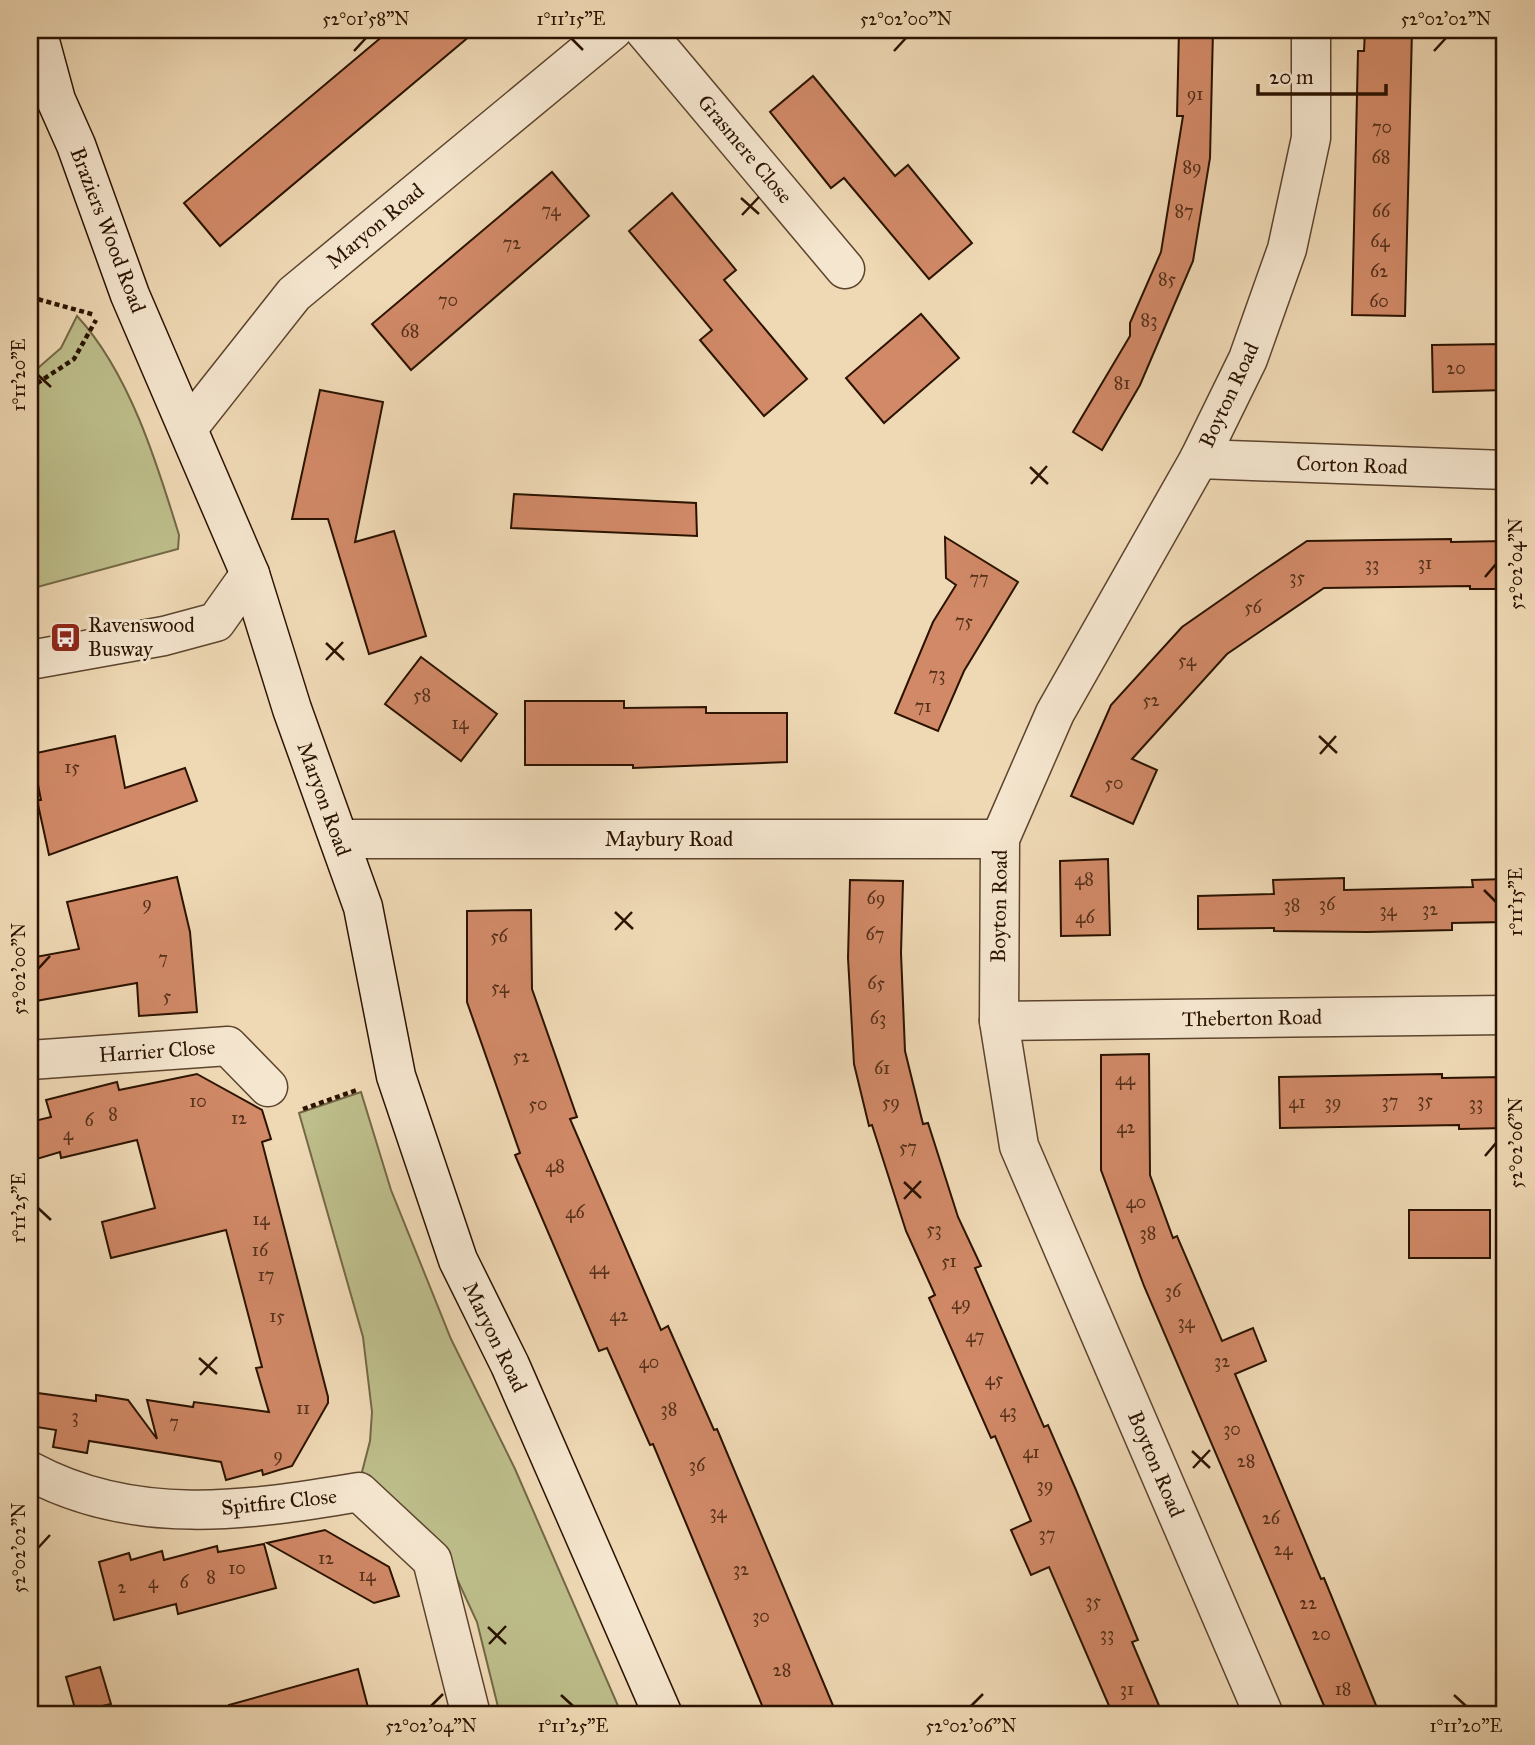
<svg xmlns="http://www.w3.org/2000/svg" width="1535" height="1745" font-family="'IM FELL Great Primer',serif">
  <rect width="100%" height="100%" fill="#efd9b5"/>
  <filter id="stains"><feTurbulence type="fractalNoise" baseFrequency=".00286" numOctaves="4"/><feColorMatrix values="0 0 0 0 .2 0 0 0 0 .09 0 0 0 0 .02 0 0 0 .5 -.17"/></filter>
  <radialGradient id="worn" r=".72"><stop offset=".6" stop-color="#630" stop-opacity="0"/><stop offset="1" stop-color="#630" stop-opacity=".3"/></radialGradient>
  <g fill="#bdbe8b" stroke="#746846" stroke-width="2">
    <path d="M77,316C129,372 157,463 179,535L178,549L30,589V375L61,348Z"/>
    <polygon points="361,1092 391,1190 451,1339 515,1469 622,1715 500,1715 477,1622 446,1555 362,1472 370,1441 372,1412 363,1337 299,1113"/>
  </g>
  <g fill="#d18967" stroke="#2b1300" stroke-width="2">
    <polygon points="390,30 477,30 220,246 184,203"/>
    <polygon points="1179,30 1213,30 1210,158 1193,261 1140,385 1102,450 1073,432 1130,336 1130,323 1161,252 1183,116 1177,116"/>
    <polygon points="1365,30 1412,30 1405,316 1352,315 1358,51 1364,51"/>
    <polygon points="813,76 895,176 908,165 972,243 929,279 844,178 831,188 770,112"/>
    <polygon points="552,172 589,216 411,370 372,324"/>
    <polygon points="672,193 736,270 724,280 807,379 764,416 700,340 712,330 629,231"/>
    <polygon points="921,314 959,358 884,423 846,378"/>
    <polygon points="1505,344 1505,390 1433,392 1432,345"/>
    <polygon points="320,390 383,402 355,542 394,531 426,636 369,654 328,519 292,519"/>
    <polygon points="514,494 696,503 697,536 511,528"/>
    <polygon points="945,537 1018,582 964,671 938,731 895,713 933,622 956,585 946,578"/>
    <polygon points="1451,539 1451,542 1505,541 1505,589 1470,589 1470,586 1324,588 1227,654 1132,759 1157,770 1133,824 1071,796 1111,705 1182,627 1261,572 1307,541"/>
    <polygon points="421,657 497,714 461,761 385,704"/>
    <polygon points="525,701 624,701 624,708 706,707 706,713 787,713 787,762 633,768 633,765 525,765"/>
    <polygon points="115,736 125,788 185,768 197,801 49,855 37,800 41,800 32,754"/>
    <polygon points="1108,859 1110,935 1061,936 1060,861"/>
    <polygon points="177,877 190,932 197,1012 139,1016 137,983 30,1002 30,958 79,949 67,902"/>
    <polygon points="1344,878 1344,890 1473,887 1472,880 1505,879 1505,922 1452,923 1452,930 1367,932 1274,931 1274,928 1198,929 1198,896 1274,894 1273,880"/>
    <polygon points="850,880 903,881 901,953 905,1051 923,1124 928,1123 958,1217 981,1266 975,1268 1044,1427 1048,1425 1076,1490 1138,1640 1132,1642 1163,1715 1113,1715 1049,1567 1031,1575 1011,1530 1031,1521 995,1436 991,1438 929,1298 935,1295 906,1231 872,1125 869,1126 854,1064 848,958"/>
    <polygon points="531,910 532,989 577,1117 570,1119 661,1330 668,1326 714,1430 717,1429 837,1715 766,1715 653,1444 650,1445 607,1348 599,1351 515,1155 520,1153 467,1002 467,911"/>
    <polygon points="1149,1054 1150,1175 1173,1238 1177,1236 1222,1341 1253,1328 1266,1361 1235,1374 1321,1579 1324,1578 1380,1715 1328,1715 1144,1286 1101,1170 1101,1055"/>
    <polygon points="197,1074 262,1110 271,1139 262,1142 328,1397 328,1403 292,1466 263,1475 262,1470 226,1480 221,1462 89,1441 87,1453 53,1447 56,1430 30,1426 30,1392 96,1401 96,1395 128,1400 157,1439 147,1400 193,1407 194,1402 269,1412 256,1368 262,1367 226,1230 111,1258 102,1222 155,1208 137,1140 61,1158 60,1152 30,1161 30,1122 51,1117 46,1100 117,1082 119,1090"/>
    <polygon points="1442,1074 1442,1078 1505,1077 1505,1128 1459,1129 1459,1125 1280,1128 1279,1077"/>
    <rect x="1409" y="1210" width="81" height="48"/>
    <polygon points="325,1530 389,1567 399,1596 374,1603 267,1543"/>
    <polygon points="264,1544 276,1588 178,1614 176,1604 114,1620 99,1562 129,1553 131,1560 162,1551 164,1560 217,1546 218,1552"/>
    <polygon points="100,1667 111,1704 76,1712 66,1677"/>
    <polygon points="358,1669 370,1715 231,1715 229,1705"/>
  </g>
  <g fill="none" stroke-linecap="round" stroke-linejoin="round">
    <defs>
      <g id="street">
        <polyline points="644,30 845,269"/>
        <polyline points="188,428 294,294 613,30"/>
        <polyline points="1199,459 1505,470"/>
        <polyline points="30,660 164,636 216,622 250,574"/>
        <polyline points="339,839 1000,839"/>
        <polyline points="999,1021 1505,1015"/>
        <polyline points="30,1060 228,1046 268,1087"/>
        <path d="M30,1471C134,1527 247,1511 359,1492L432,1560L471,1715"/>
        <polyline points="1264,1715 1019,1146 999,1021 1000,839 1055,713 1199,459 1248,359 1287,249 1311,138 1311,30"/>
      </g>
      <polyline id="secondary" points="37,30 56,100 76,145 130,295 250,574 292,709 363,907 396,1076 458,1260 510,1365 663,1715"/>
    </defs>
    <use href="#street" stroke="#5c442d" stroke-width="41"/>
    <use href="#secondary" stroke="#2b1300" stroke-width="41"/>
    <g stroke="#2b1300" stroke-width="4.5" stroke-dasharray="5 3.5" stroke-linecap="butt">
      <polyline points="30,297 95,315"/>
      <polyline points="30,388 74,359 96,320"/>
      <polyline points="303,1109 357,1090"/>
    </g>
    <use href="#street" stroke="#f5e6cf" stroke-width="38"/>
    <use href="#secondary" stroke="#f5e6cf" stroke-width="38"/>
  </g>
  <path fill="none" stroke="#2b1300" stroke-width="2.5" d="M571,38L583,50M354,51L366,38M894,51L906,38M1434,51L1446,38M741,198L759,214M742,215L759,197M38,375L51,387M1030,467L1048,484M1031,484L1047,466M1485,577L1496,564M326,643L344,660M326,660L343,642M1319,736L1337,753M1320,754L1336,736M1484,890L1496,902M615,912L633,929M615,930L632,912M38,969L50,956M1485,1156L1496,1143M904,1182L921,1198M904,1199L921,1181M38,1208L51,1220M199,1358L217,1374M200,1375L217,1357M1192,1451L1210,1468M1193,1468L1210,1450M38,1548L50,1535M488,1627L506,1644M489,1644L506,1626M561,1695L573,1706M1454,1695L1466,1706M431,1706L443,1694M971,1706L983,1694"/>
  <defs>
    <symbol id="bus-square" viewBox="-11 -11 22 22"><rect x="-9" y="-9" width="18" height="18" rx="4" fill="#8f2418" stroke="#f5e6cf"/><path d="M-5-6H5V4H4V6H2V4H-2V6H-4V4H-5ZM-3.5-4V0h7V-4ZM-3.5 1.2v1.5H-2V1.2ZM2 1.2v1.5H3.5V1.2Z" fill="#fff"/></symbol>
  </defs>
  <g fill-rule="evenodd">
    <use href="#bus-square" x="48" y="620" width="35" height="35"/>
  </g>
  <g text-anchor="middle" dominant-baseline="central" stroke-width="6" stroke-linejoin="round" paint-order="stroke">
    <g font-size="18" fill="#54301a">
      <text x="1195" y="94">91</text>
      <text x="1382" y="127">70</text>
      <text x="1381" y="157">68</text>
      <text x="1192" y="167">89</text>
      <text x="551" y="210">74</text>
      <text x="1184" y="211">87</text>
      <text x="1381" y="211">66</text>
      <text x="1380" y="241">64</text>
      <text x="512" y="243">72</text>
      <text x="1379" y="271">62</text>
      <text x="1167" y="279">85</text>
      <text x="448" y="300">70</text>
      <text x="1379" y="301">60</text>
      <text x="1149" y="320">83</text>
      <text x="410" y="331">68</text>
      <text x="1456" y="368">20</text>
      <text x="1122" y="383">81</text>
      <text x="1425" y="563">31</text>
      <text x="1372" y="564">33</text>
      <text x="1297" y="577">35</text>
      <text x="979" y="578">77</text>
      <text x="1253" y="607">56</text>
      <text x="964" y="621">75</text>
      <text x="1187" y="660">54</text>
      <text x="937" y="674">73</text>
      <text x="422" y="695">58</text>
      <text x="1151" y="700">52</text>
      <text x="923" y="706">71</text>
      <text x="460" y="723">14</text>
      <text x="72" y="767">15</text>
      <text x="1114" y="783">50</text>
      <text x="1084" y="879">48</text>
      <text x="876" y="898">69</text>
      <text x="147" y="903">9</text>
      <text x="1327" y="904">36</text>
      <text x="1292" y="905">38</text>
      <text x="1430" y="909">32</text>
      <text x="1388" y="910">34</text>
      <text x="1085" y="917">46</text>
      <text x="875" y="934">67</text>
      <text x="499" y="936">56</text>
      <text x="163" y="958">7</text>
      <text x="876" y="983">65</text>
      <text x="500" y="987">54</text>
      <text x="167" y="996">5</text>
      <text x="878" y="1018">63</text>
      <text x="521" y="1056">52</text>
      <text x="882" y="1068">61</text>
      <text x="1125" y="1079">44</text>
      <text x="1425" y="1100">35</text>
      <text x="198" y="1101">10</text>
      <text x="1390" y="1101">37</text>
      <text x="891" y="1102">59</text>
      <text x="1297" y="1102">41</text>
      <text x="1333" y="1102">39</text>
      <text x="1476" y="1103">33</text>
      <text x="538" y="1104">50</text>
      <text x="113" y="1114">8</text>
      <text x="239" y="1118">12</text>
      <text x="89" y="1120">6</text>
      <text x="1126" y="1127">42</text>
      <text x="68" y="1134">4</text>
      <text x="908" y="1147">57</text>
      <text x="555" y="1166">48</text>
      <text x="1136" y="1202">40</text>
      <text x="575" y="1212">46</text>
      <text x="261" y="1219">14</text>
      <text x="934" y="1229">53</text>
      <text x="1148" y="1233">38</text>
      <text x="260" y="1250">16</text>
      <text x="949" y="1261">51</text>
      <text x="599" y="1268">44</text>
      <text x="266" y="1275">17</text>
      <text x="1173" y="1291">36</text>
      <text x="961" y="1303">49</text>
      <text x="619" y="1315">42</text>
      <text x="277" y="1316">15</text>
      <text x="1186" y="1322">34</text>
      <text x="975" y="1336">47</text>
      <text x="1222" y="1361">32</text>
      <text x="649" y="1362">40</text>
      <text x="994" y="1379">45</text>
      <text x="303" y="1408">11</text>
      <text x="669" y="1409">38</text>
      <text x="1008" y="1411">43</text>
      <text x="75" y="1416">3</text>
      <text x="174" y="1422">7</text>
      <text x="1232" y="1429">30</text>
      <text x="1031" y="1452">41</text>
      <text x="278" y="1455">9</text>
      <text x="1246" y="1461">28</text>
      <text x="697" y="1465">36</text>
      <text x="1045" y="1485">39</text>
      <text x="718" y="1512">34</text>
      <text x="1271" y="1518">26</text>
      <text x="1047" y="1534">37</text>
      <text x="1283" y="1549">24</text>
      <text x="326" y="1558">12</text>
      <text x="237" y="1568">10</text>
      <text x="741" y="1569">32</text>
      <text x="367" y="1575">14</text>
      <text x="211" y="1577">8</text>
      <text x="153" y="1582">4</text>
      <text x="184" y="1582">6</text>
      <text x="122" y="1587">2</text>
      <text x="1093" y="1601">35</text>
      <text x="1308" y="1603">22</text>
      <text x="761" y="1616">30</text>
      <text x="1107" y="1634">33</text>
      <text x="1321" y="1634">20</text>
      <text x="782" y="1670">28</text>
      <text x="1127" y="1689">31</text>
      <text x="1343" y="1689">18</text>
    </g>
    <g font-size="21" fill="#2b1300" stroke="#f5e6cf">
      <text transform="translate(745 149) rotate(50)">Grasmere Close</text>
      <text transform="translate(375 226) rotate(-40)">Maryon Road</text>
      <text transform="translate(108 230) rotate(69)">Braziers Wood Road</text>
      <text transform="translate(1229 395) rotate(-65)">Boyton Road</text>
      <text transform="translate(1352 465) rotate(2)">Corton Road</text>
      <text transform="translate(324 799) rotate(70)">Maryon Road</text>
      <text x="669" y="839">Maybury Road</text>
      <text transform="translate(999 906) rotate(-89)">Boyton Road</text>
      <text transform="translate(1252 1018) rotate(-1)">Theberton Road</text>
      <text transform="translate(157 1051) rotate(-4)">Harrier Close</text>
      <text transform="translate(495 1337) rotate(64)">Maryon Road</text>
      <text transform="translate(1156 1464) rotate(67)">Boyton Road</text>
      <text transform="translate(279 1502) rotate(-6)">Spitfire Close</text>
    </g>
    <g font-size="21" fill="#2b1300" stroke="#f5e6cf" text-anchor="start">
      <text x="88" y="625">Ravenswood<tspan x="88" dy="24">Busway</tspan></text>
    </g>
  </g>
  <rect width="1535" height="1745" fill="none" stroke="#efd9b5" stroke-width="77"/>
  <path d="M1258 84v10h128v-10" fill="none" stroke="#2b1300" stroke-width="3.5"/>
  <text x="1269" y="84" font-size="21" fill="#2b1300" stroke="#f5e6cf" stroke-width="5" paint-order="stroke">20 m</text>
  <rect x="38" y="38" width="1458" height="1668" fill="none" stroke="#2b1300" stroke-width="2.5"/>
  <g font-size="18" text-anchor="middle" fill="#2b1300">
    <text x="366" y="25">52°01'58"N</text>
    <text x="571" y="25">1°11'15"E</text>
    <text x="906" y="25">52°02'00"N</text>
    <text x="1446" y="25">52°02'02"N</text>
    <text transform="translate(19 375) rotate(-90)" y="6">1°11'20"E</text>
    <text transform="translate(1516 564) rotate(-90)" y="6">52°02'04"N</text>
    <text transform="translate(1516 902) rotate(-90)" y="6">1°11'15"E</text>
    <text transform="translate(19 969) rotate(-90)" y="6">52°02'00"N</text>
    <text transform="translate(1516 1143) rotate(-90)" y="6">52°02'06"N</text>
    <text transform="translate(19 1208) rotate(-90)" y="6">1°11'25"E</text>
    <text transform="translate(19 1548) rotate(-90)" y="6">52°02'02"N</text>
    <text x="431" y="1732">52°02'04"N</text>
    <text x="573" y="1732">1°11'25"E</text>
    <text x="971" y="1732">52°02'06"N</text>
    <text x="1466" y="1732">1°11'20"E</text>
  </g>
  <rect width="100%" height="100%" filter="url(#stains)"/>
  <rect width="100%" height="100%" fill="url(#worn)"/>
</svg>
